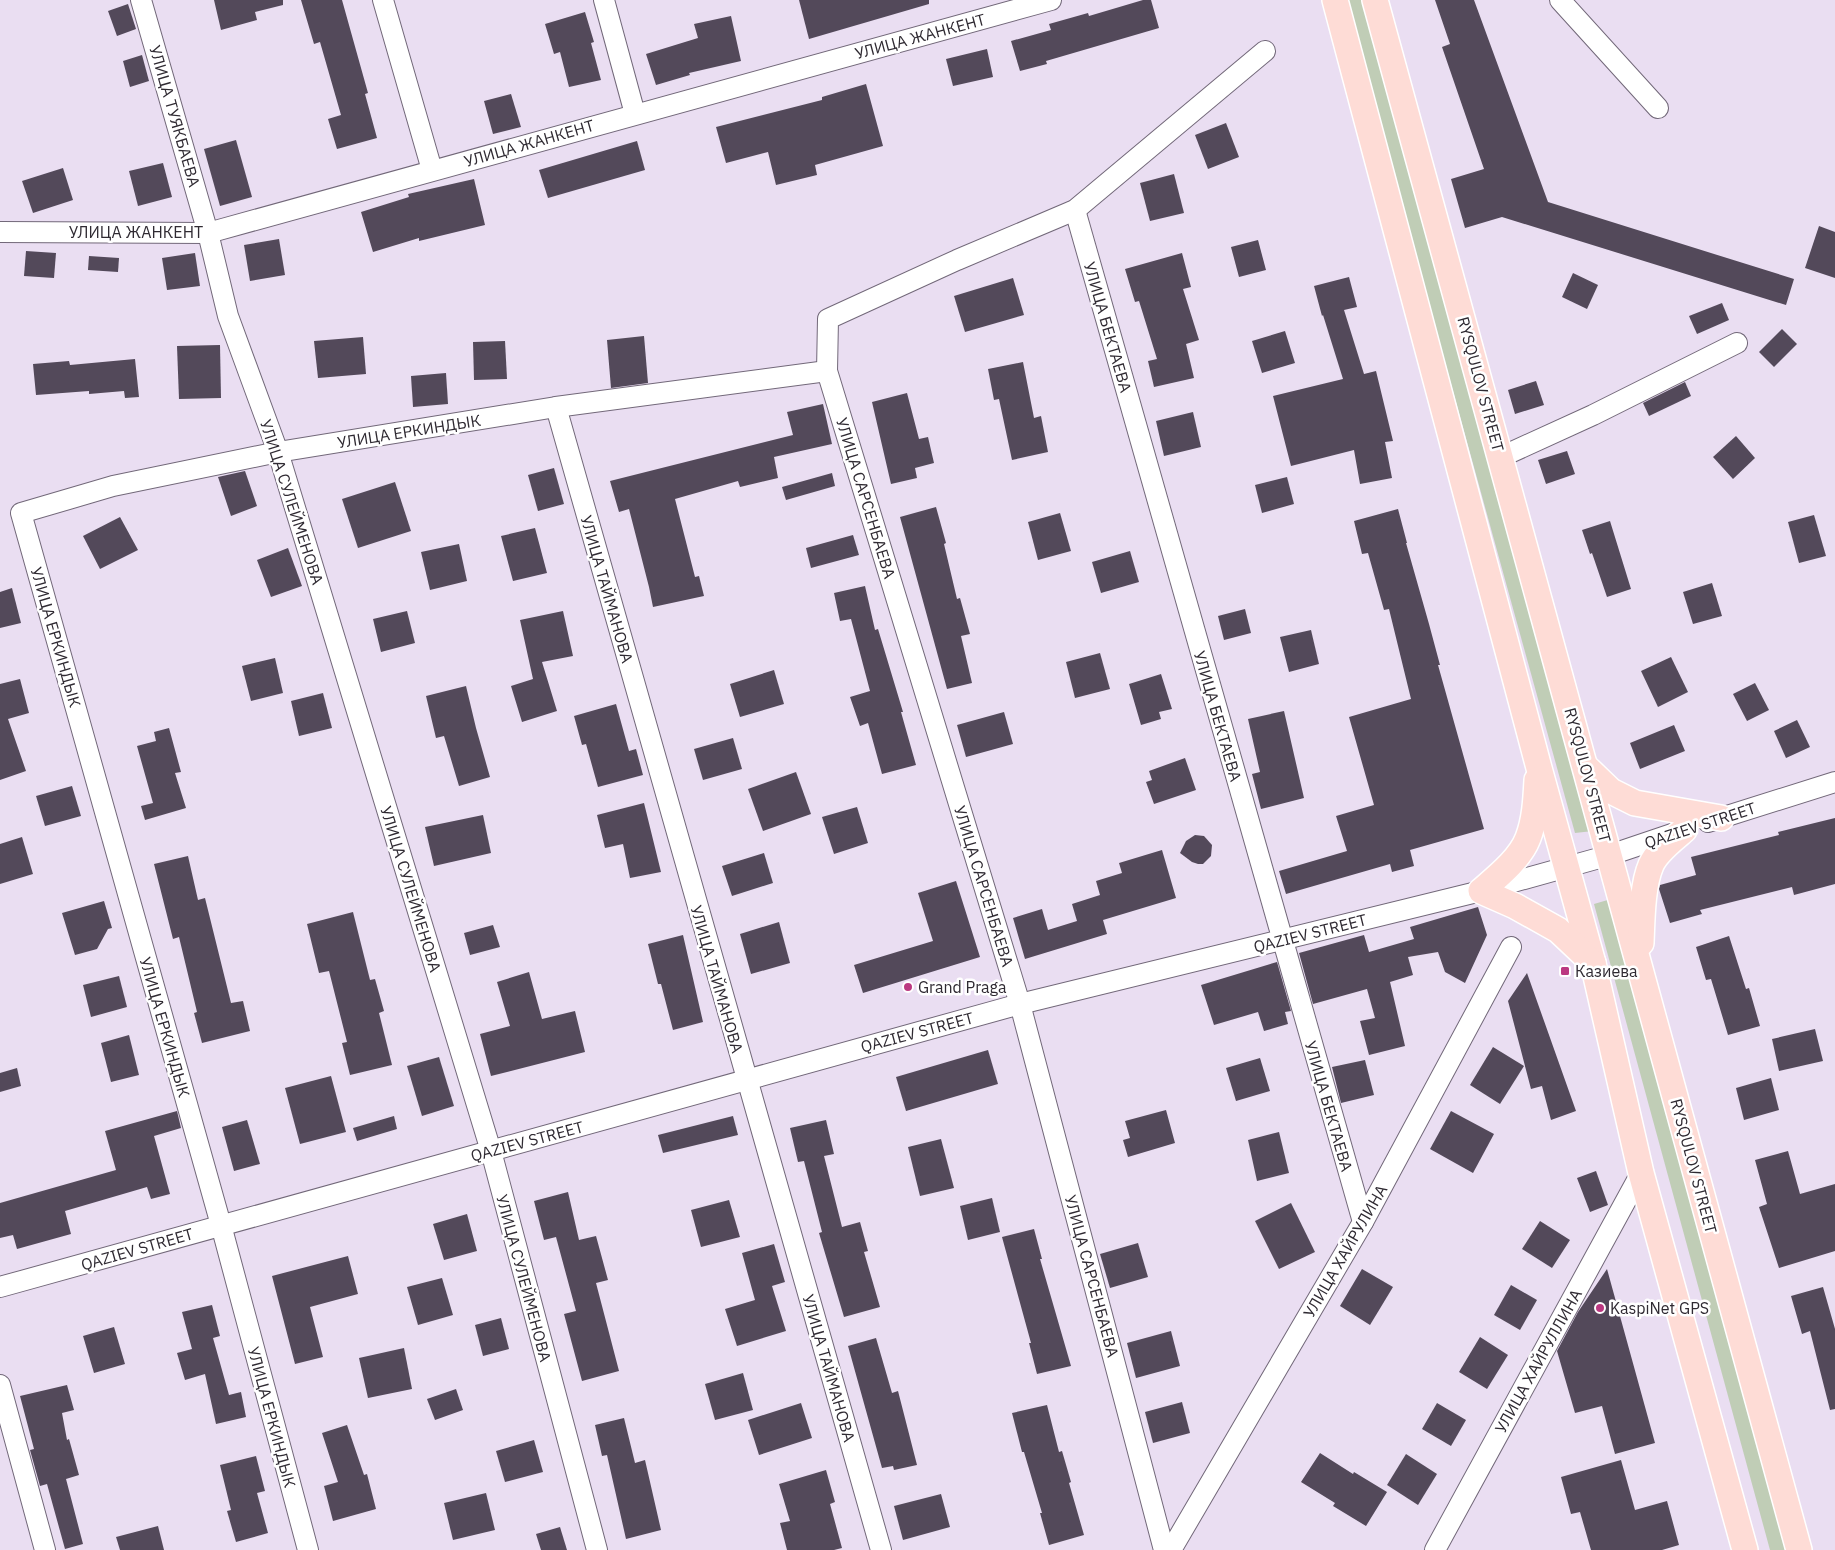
<svg xmlns="http://www.w3.org/2000/svg" width="1835" height="1550" font-family="'IBM Plex Sans',sans-serif">
  <rect width="100%" height="100%" fill="#eadef2"/>
  <g fill="#c0cdb6">
    <polygon points="1345,0 1363,0 1593,831 1575,833"/>
    <polygon points="1611,899 1790,1550 1770,1550 1594,904"/>
  </g>
  <g fill="#53495a">
    <polygon points="214,0 283,0 283,5 255,12 257,20 221,30"/>
    <polygon points="301,0 342,0 368,93 365,94 377,138 337,149 328,119 341,115 320,42 314,44"/>
    <polygon points="799,0 929,0 929,4 809,39"/>
    <polygon points="1143,0 1151,0 1159,28 1046,61 1047,64 1020,71 1011,41 1051,30 1049,24 1088,13 1089,16"/>
    <polygon points="1435,0 1474,0 1548,202 1794,279 1786,305 1502,217 1465,228 1451,179 1484,169 1442,47 1450,44"/>
    <polygon points="128,4 136,29 117,36 108,11"/>
    <polygon points="585,12 594,42 591,43 601,80 569,87 560,52 554,54 545,24"/>
    <polygon points="731,16 741,61 689,73 690,75 656,85 646,54 698,38 694,24"/>
    <polygon points="987,49 993,77 953,86 946,59"/>
    <polygon points="142,55 149,81 130,87 123,61"/>
    <polygon points="866,84 883,146 815,165 817,175 776,185 768,152 726,163 716,127 822,100 822,97"/>
    <polygon points="511,94 521,127 493,134 484,101"/>
    <polygon points="1226,123 1239,157 1208,169 1195,135"/>
    <polygon points="236,140 252,197 220,206 204,149"/>
    <polygon points="637,141 645,170 548,198 539,170"/>
    <polygon points="163,163 172,197 138,206 129,171"/>
    <polygon points="63,168 73,200 33,213 22,181"/>
    <polygon points="1174,174 1184,213 1150,221 1140,183"/>
    <polygon points="474,179 485,225 419,241 419,238 373,252 361,212 409,197 408,194"/>
    <polygon points="1819,226 1835,232 1835,278 1805,268"/>
    <polygon points="279,239 285,275 250,281 244,245"/>
    <polygon points="1258,240 1266,270 1239,277 1231,247"/>
    <polygon points="26,251 56,253 54,278 24,276"/>
    <polygon points="195,253 200,286 167,290 162,258"/>
    <polygon points="1182,253 1191,287 1183,289 1199,340 1186,344 1194,378 1154,387 1148,361 1157,359 1139,301 1135,302 1125,269"/>
    <polygon points="89,256 119,258 118,272 88,270"/>
    <polygon points="1573,273 1598,285 1587,309 1562,297"/>
    <polygon points="1349,277 1357,307 1344,310 1364,374 1376,371 1393,441 1385,442 1392,478 1360,484 1354,450 1291,466 1273,396 1343,379 1323,315 1322,316 1314,286"/>
    <polygon points="1013,278 1024,315 965,332 954,296"/>
    <polygon points="1722,303 1729,320 1697,334 1689,316"/>
    <polygon points="1782,329 1797,344 1774,367 1759,352"/>
    <polygon points="1285,331 1295,363 1262,373 1252,341"/>
    <polygon points="644,336 648,383 611,388 607,340"/>
    <polygon points="363,337 366,374 318,378 314,341"/>
    <polygon points="505,341 507,379 474,380 473,342"/>
    <polygon points="220,345 221,398 179,399 177,346"/>
    <polygon points="135,359 139,397 125,398 124,391 89,394 89,391 36,395 33,364 69,361 70,365"/>
    <polygon points="1023,362 1034,418 1041,416 1048,452 1012,460 999,399 994,400 988,369"/>
    <polygon points="446,373 448,404 413,407 411,376"/>
    <polygon points="1536,381 1544,405 1515,414 1508,390"/>
    <polygon points="1685,382 1691,396 1649,416 1643,403"/>
    <polygon points="907,393 919,439 928,437 934,463 915,468 917,478 891,484 872,402"/>
    <polygon points="823,404 832,444 774,457 778,478 740,487 738,481 675,499 695,577 699,576 704,596 653,607 649,587 629,509 619,512 610,481 793,435 787,412"/>
    <polygon points="1193,412 1201,447 1164,456 1156,421"/>
    <polygon points="1736,436 1755,458 1733,479 1713,457"/>
    <polygon points="1567,451 1575,474 1546,484 1538,460"/>
    <polygon points="554,468 564,504 538,511 528,475"/>
    <polygon points="245,471 257,506 231,516 218,477"/>
    <polygon points="832,473 835,486 786,500 782,487"/>
    <polygon points="1287,477 1294,504 1262,513 1255,485"/>
    <polygon points="395,482 411,531 358,548 342,499"/>
    <polygon points="936,507 946,543 944,544 957,599 960,598 970,634 961,636 972,683 947,689 900,517"/>
    <polygon points="1398,509 1407,543 1406,543 1429,624 1440,665 1438,665 1484,829 1410,850 1414,866 1392,872 1390,864 1286,894 1279,871 1347,851 1336,816 1374,805 1349,717 1411,699 1389,609 1384,610 1368,553 1362,554 1354,521"/>
    <polygon points="1060,513 1071,551 1038,560 1028,522"/>
    <polygon points="1814,515 1826,556 1799,563 1788,522"/>
    <polygon points="120,517 138,550 100,569 83,536"/>
    <polygon points="1610,521 1631,589 1607,597 1592,553 1590,554 1582,530"/>
    <polygon points="535,528 547,573 513,581 501,536"/>
    <polygon points="853,535 859,555 811,568 806,548"/>
    <polygon points="459,544 467,581 430,590 421,552"/>
    <polygon points="288,548 302,586 271,597 257,560"/>
    <polygon points="1130,551 1139,582 1101,593 1092,562"/>
    <polygon points="1712,583 1722,616 1693,624 1683,592"/>
    <polygon points="865,586 875,630 878,629 903,712 901,712 916,765 882,774 868,723 860,726 850,697 870,691 851,619 840,621 834,593"/>
    <polygon points="12,588 21,623 0,628 0,592"/>
    <polygon points="1245,609 1251,633 1224,640 1218,616"/>
    <polygon points="407,611 415,643 381,652 373,619"/>
    <polygon points="563,611 573,656 542,662 557,711 522,722 511,686 533,679 520,620"/>
    <polygon points="1311,630 1319,664 1289,672 1280,637"/>
    <polygon points="1100,653 1110,689 1075,698 1066,662"/>
    <polygon points="1671,657 1688,692 1658,707 1641,671"/>
    <polygon points="275,658 283,693 251,701 242,666"/>
    <polygon points="774,670 784,704 740,717 730,684"/>
    <polygon points="1161,674 1172,709 1159,712 1161,719 1141,725 1129,684"/>
    <polygon points="20,679 29,713 8,719 26,771 0,780 0,684"/>
    <polygon points="1755,683 1769,710 1747,721 1733,694"/>
    <polygon points="466,686 476,728 490,777 459,786 444,736 436,738 426,696"/>
    <polygon points="323,693 332,728 299,736 291,701"/>
    <polygon points="616,704 629,751 636,749 643,775 598,787 586,744 582,745 574,716"/>
    <polygon points="1284,711 1304,798 1261,809 1252,774 1260,772 1248,719"/>
    <polygon points="1004,712 1013,744 966,757 957,725"/>
    <polygon points="1797,720 1810,747 1786,758 1774,731"/>
    <polygon points="1674,725 1685,751 1640,769 1630,743"/>
    <polygon points="169,728 181,772 175,773 186,808 145,820 141,806 153,803 137,746 156,741 154,732"/>
    <polygon points="733,738 742,769 703,780 694,749"/>
    <polygon points="1185,758 1196,790 1154,804 1146,782 1152,780 1149,771"/>
    <polygon points="796,772 811,814 763,831 748,789"/>
    <polygon points="72,786 81,816 45,826 36,796"/>
    <polygon points="644,803 661,872 630,878 623,844 605,848 597,815"/>
    <polygon points="857,807 868,843 834,854 822,817"/>
    <polygon points="483,815 491,853 434,866 425,827"/>
    <polygon points="1835,818 1835,884 1794,895 1792,887 1700,910 1702,914 1670,923 1659,889 1660,885 1696,875 1691,857 1779,835 1778,832"/>
    <polygon points="1195,835 1204,836 1212,845 1211,856 1203,864 1198,864 1192,862 1180,853 1186,841"/>
    <polygon points="22,837 33,874 0,884 0,844"/>
    <polygon points="1162,850 1176,898 1103,920 1107,934 1025,959 1013,918 1042,909 1048,930 1077,921 1072,904 1100,895 1096,881 1122,873 1119,863"/>
    <polygon points="764,853 773,883 732,896 722,866"/>
    <polygon points="188,856 198,900 205,898 231,1003 243,1001 250,1031 202,1043 194,1013 197,1012 179,937 173,939 154,864"/>
    <polygon points="956,881 980,957 863,993 854,965 933,941 918,893"/>
    <polygon points="104,901 112,928 108,929 97,949 75,955 62,913"/>
    <polygon points="1478,907 1487,935 1465,983 1445,972 1438,952 1408,957 1413,975 1390,982 1405,1046 1369,1055 1360,1021 1375,1018 1367,989 1313,1004 1299,953 1364,935 1369,952 1414,939 1410,927"/>
    <polygon points="353,912 370,980 375,979 384,1011 379,1013 392,1065 350,1075 342,1043 347,1042 329,971 319,973 307,924"/>
    <polygon points="779,922 790,963 751,974 740,934"/>
    <polygon points="493,925 500,947 470,955 464,933"/>
    <polygon points="683,935 703,1022 673,1030 661,984 658,984 648,944"/>
    <polygon points="1729,936 1746,989 1749,988 1760,1026 1728,1035 1711,979 1706,980 1696,947"/>
    <polygon points="1277,962 1291,1011 1285,1012 1288,1024 1264,1031 1258,1012 1214,1025 1201,985"/>
    <polygon points="529,972 542,1019 575,1011 585,1052 491,1076 480,1034 510,1026 497,982"/>
    <polygon points="1527,973 1576,1111 1551,1120 1542,1086 1531,1089 1508,1001"/>
    <polygon points="119,976 127,1007 91,1017 83,985"/>
    <polygon points="1815,1029 1823,1061 1779,1071 1772,1039"/>
    <polygon points="129,1035 139,1075 111,1082 101,1043"/>
    <polygon points="1493,1047 1524,1066 1500,1104 1470,1085"/>
    <polygon points="988,1050 998,1084 906,1111 896,1077"/>
    <polygon points="439,1057 454,1106 422,1116 407,1066"/>
    <polygon points="1260,1058 1270,1091 1236,1101 1226,1068"/>
    <polygon points="1365,1060 1374,1095 1341,1103 1332,1067"/>
    <polygon points="17,1068 21,1086 0,1092 0,1073"/>
    <polygon points="331,1076 346,1132 300,1144 285,1088"/>
    <polygon points="1771,1078 1779,1110 1744,1120 1736,1088"/>
    <polygon points="1166,1110 1175,1143 1128,1157 1123,1140 1130,1138 1125,1121"/>
    <polygon points="177,1111 181,1128 154,1136 170,1194 151,1199 147,1187 65,1211 71,1234 17,1249 13,1235 0,1238 0,1203 116,1170 105,1131"/>
    <polygon points="1451,1111 1494,1134 1473,1173 1430,1149"/>
    <polygon points="394,1116 397,1129 357,1141 353,1128"/>
    <polygon points="733,1116 738,1135 663,1153 658,1135"/>
    <polygon points="247,1120 260,1164 234,1171 222,1127"/>
    <polygon points="826,1120 834,1154 824,1156 842,1227 860,1222 868,1251 864,1252 880,1307 844,1317 819,1233 822,1232 804,1161 798,1162 790,1128"/>
    <polygon points="1279,1132 1289,1173 1257,1181 1248,1140"/>
    <polygon points="941,1139 954,1188 920,1196 908,1147"/>
    <polygon points="1788,1151 1800,1194 1835,1184 1835,1251 1779,1268 1759,1207 1767,1204 1755,1160"/>
    <polygon points="1596,1171 1608,1205 1590,1212 1577,1178"/>
    <polygon points="568,1192 579,1240 596,1236 608,1280 596,1283 619,1371 582,1381 564,1314 576,1311 556,1237 544,1240 534,1201"/>
    <polygon points="992,1198 1000,1232 968,1240 960,1206"/>
    <polygon points="729,1200 740,1237 701,1247 691,1210"/>
    <polygon points="1291,1203 1315,1252 1279,1269 1255,1221"/>
    <polygon points="467,1214 477,1251 444,1260 433,1224"/>
    <polygon points="1540,1221 1570,1240 1552,1268 1522,1249"/>
    <polygon points="1034,1229 1042,1259 1040,1259 1071,1366 1037,1374 1029,1343 1031,1343 1002,1237"/>
    <polygon points="1138,1243 1148,1277 1110,1288 1100,1254"/>
    <polygon points="774,1244 785,1282 772,1286 786,1331 737,1346 725,1309 755,1300 742,1253"/>
    <polygon points="348,1256 358,1294 310,1307 323,1357 295,1364 272,1276"/>
    <polygon points="1362,1269 1393,1287 1370,1325 1340,1306"/>
    <polygon points="1607,1269 1655,1443 1615,1454 1602,1406 1575,1413 1557,1351 1578,1312"/>
    <polygon points="442,1278 453,1315 418,1325 407,1287"/>
    <polygon points="1511,1285 1537,1300 1520,1330 1494,1315"/>
    <polygon points="1823,1287 1835,1329 1835,1409 1830,1410 1810,1331 1802,1334 1791,1296"/>
    <polygon points="212,1305 220,1336 213,1338 229,1395 241,1392 246,1417 216,1424 205,1374 185,1380 177,1353 192,1349 182,1312"/>
    <polygon points="501,1318 509,1349 483,1356 475,1325"/>
    <polygon points="114,1327 125,1364 94,1373 83,1336"/>
    <polygon points="1171,1331 1180,1366 1136,1378 1127,1343"/>
    <polygon points="1480,1337 1508,1355 1487,1389 1459,1372"/>
    <polygon points="876,1338 892,1393 898,1391 917,1465 894,1470 893,1466 882,1468 848,1346"/>
    <polygon points="404,1348 412,1389 368,1398 359,1358"/>
    <polygon points="743,1373 753,1410 715,1420 705,1384"/>
    <polygon points="67,1385 74,1410 62,1413 67,1440 69,1439 79,1475 66,1479 83,1544 65,1549 47,1484 40,1486 30,1450 34,1449 20,1396"/>
    <polygon points="456,1389 463,1410 435,1420 427,1399"/>
    <polygon points="1182,1402 1190,1433 1153,1443 1145,1412"/>
    <polygon points="801,1403 812,1438 759,1455 748,1420"/>
    <polygon points="1437,1403 1466,1420 1451,1446 1422,1429"/>
    <polygon points="1047,1405 1059,1452 1062,1451 1071,1482 1069,1483 1084,1535 1049,1545 1040,1513 1042,1513 1024,1452 1022,1452 1012,1413"/>
    <polygon points="624,1418 635,1463 645,1460 661,1530 626,1539 607,1455 602,1456 595,1425"/>
    <polygon points="347,1425 364,1475 367,1474 376,1509 333,1521 324,1486 338,1482 322,1433"/>
    <polygon points="534,1440 543,1472 505,1482 496,1451"/>
    <polygon points="1320,1453 1353,1474 1354,1472 1387,1492 1366,1526 1333,1506 1335,1503 1301,1482"/>
    <polygon points="1406,1454 1437,1474 1418,1505 1387,1485"/>
    <polygon points="256,1456 265,1491 257,1493 268,1533 236,1542 227,1511 231,1510 220,1465"/>
    <polygon points="1621,1460 1635,1510 1667,1501 1679,1545 1662,1550 1591,1550 1580,1512 1571,1514 1561,1477"/>
    <polygon points="826,1470 835,1502 830,1504 842,1548 834,1550 787,1550 780,1523 790,1521 779,1484"/>
    <polygon points="486,1493 495,1530 453,1540 444,1503"/>
    <polygon points="941,1494 950,1527 903,1540 894,1506"/>
    <polygon points="158,1526 164,1550 120,1550 116,1537"/>
    <polygon points="560,1527 567,1550 541,1550 536,1534"/>
  </g>
  <g fill="none" stroke-linecap="round" stroke-linejoin="round">
    <defs>
      <g id="minor">
        <polyline points="141,0 208,233 228,316 278,452 491,1151 597,1550"/>
        <polyline points="383,0 432,170"/>
        <polyline points="604,0 635,114"/>
        <polyline points="1560,0 1658,108"/>
        <polyline points="1075,210 1363,1222"/>
        <polyline points="0,232 208,233 1051,0"/>
        <polyline points="556,407 881,1550"/>
        <polyline points="1501,457 1593,415 1737,343"/>
        <polyline points="1708,822 1835,782"/>
        <polyline points="0,1287 1020,1004 1481,891 1610,855 1681,831"/>
        <polyline points="0,1385 45,1550"/>
        <polyline points="308,1550 221,1225 21,513 113,486 278,452 556,407 827,371"/>
        <polyline points="1164,1550 1020,1004 827,371 828,319 957,260 1075,210 1265,51"/>
        <polyline points="1171,1550 1363,1222 1511,947"/>
        <polyline points="1435,1550 1641,1173"/>
      </g>
      <g id="major">
        <polyline points="1335,0 1539,768 1593,963 1641,1173 1745,1550"/>
        <polyline points="1375,0 1799,1550"/>
        <polyline points="1586,767 1611,791 1635,803 1721,818"/>
        <path d="M1537,780C1536,799 1535,820 1528,838C1520,859 1497,877 1481,891L1515,906L1558,930L1593,963"/>
        <path d="M1641,943C1642,920 1642,886 1651,865C1657,851 1673,840 1684,830"/>
      </g>
    </defs>
    <use href="#minor" stroke="#726879" stroke-width="22"/>
    <use href="#major" stroke="#fff" stroke-width="28"/>
    <use href="#minor" stroke="#fff" stroke-width="20"/>
    <use href="#major" stroke="#fedcd6" stroke-width="25"/>
  </g>
  <g fill="#bb3881" stroke="#fff" stroke-width="2">
    <rect x="1560" y="966" width="10" height="10" rx="2.5"/>
    <circle cx="908" cy="987" r="5"/>
    <circle cx="1600" cy="1308" r="5"/>
  </g>
  <g text-anchor="middle" dominant-baseline="central" stroke-width="5" stroke-linejoin="round" paint-order="stroke">
    <g font-size="16" fill="#2f2a32" stroke="#fff">
      <text transform="translate(920 36) rotate(-15)">УЛИЦА ЖАНКЕНТ</text>
      <text transform="translate(175 116) rotate(74)">УЛИЦА ТУЯКБАЕВА</text>
      <text transform="translate(529 143) rotate(-16)">УЛИЦА ЖАНКЕНТ</text>
      <text x="136" y="232">УЛИЦА ЖАНКЕНТ</text>
      <text transform="translate(1108 327) rotate(74)">УЛИЦА БЕКТАЕВА</text>
      <text transform="translate(1481 384) rotate(75)">RYSQULOV STREET</text>
      <text transform="translate(409 431) rotate(-9)">УЛИЦА ЕРКИНДЫК</text>
      <text transform="translate(866 498) rotate(73)">УЛИЦА САРСЕНБАЕВА</text>
      <text transform="translate(292 502) rotate(72)">УЛИЦА СУЛЕЙМЕНОВА</text>
      <text transform="translate(607 589) rotate(74)">УЛИЦА ТАЙМАНОВА</text>
      <text transform="translate(56 637) rotate(74)">УЛИЦА ЕРКИНДЫК</text>
      <text transform="translate(1218 716) rotate(74)">УЛИЦА БЕКТАЕВА</text>
      <text transform="translate(1588 775) rotate(75)">RYSQULOV STREET</text>
      <text transform="translate(1700 825) rotate(-18)">QAZIEV STREET</text>
      <text transform="translate(984 886) rotate(73)">УЛИЦА САРСЕНБАЕВА</text>
      <text transform="translate(411 889) rotate(73)">УЛИЦА СУЛЕЙМЕНОВА</text>
      <text transform="translate(1310 933) rotate(-14)">QAZIEV STREET</text>
      <text transform="translate(717 979) rotate(74)">УЛИЦА ТАЙМАНОВА</text>
      <text transform="translate(165 1027) rotate(74)">УЛИЦА ЕРКИНДЫК</text>
      <text transform="translate(917 1032) rotate(-15)">QAZIEV STREET</text>
      <text transform="translate(1329 1106) rotate(74)">УЛИЦА БЕКТАЕВА</text>
      <text transform="translate(527 1141) rotate(-15)">QAZIEV STREET</text>
      <text transform="translate(1694 1166) rotate(75)">RYSQULOV STREET</text>
      <text transform="translate(137 1249) rotate(-16)">QAZIEV STREET</text>
      <text transform="translate(1345 1251) rotate(-60)">УЛИЦА ХАЙРУЛИНА</text>
      <text transform="translate(1092 1276) rotate(75)">УЛИЦА САРСЕНБАЕВА</text>
      <text transform="translate(524 1278) rotate(75)">УЛИЦА СУЛЕЙМЕНОВА</text>
      <text transform="translate(1538 1361) rotate(-61)">УЛИЦА ХАЙРУЛЛИНА</text>
      <text transform="translate(829 1368) rotate(74)">УЛИЦА ТАЙМАНОВА</text>
      <text transform="translate(272 1417) rotate(75)">УЛИЦА ЕРКИНДЫК</text>
    </g>
    <g font-size="16" fill="#2f2a32" stroke="#fff" text-anchor="start">
      <text x="1575" y="971">Казиева</text>
      <text x="918" y="987">Grand Praga</text>
      <text x="1610" y="1308">KaspiNet GPS</text>
    </g>
  </g>
</svg>
